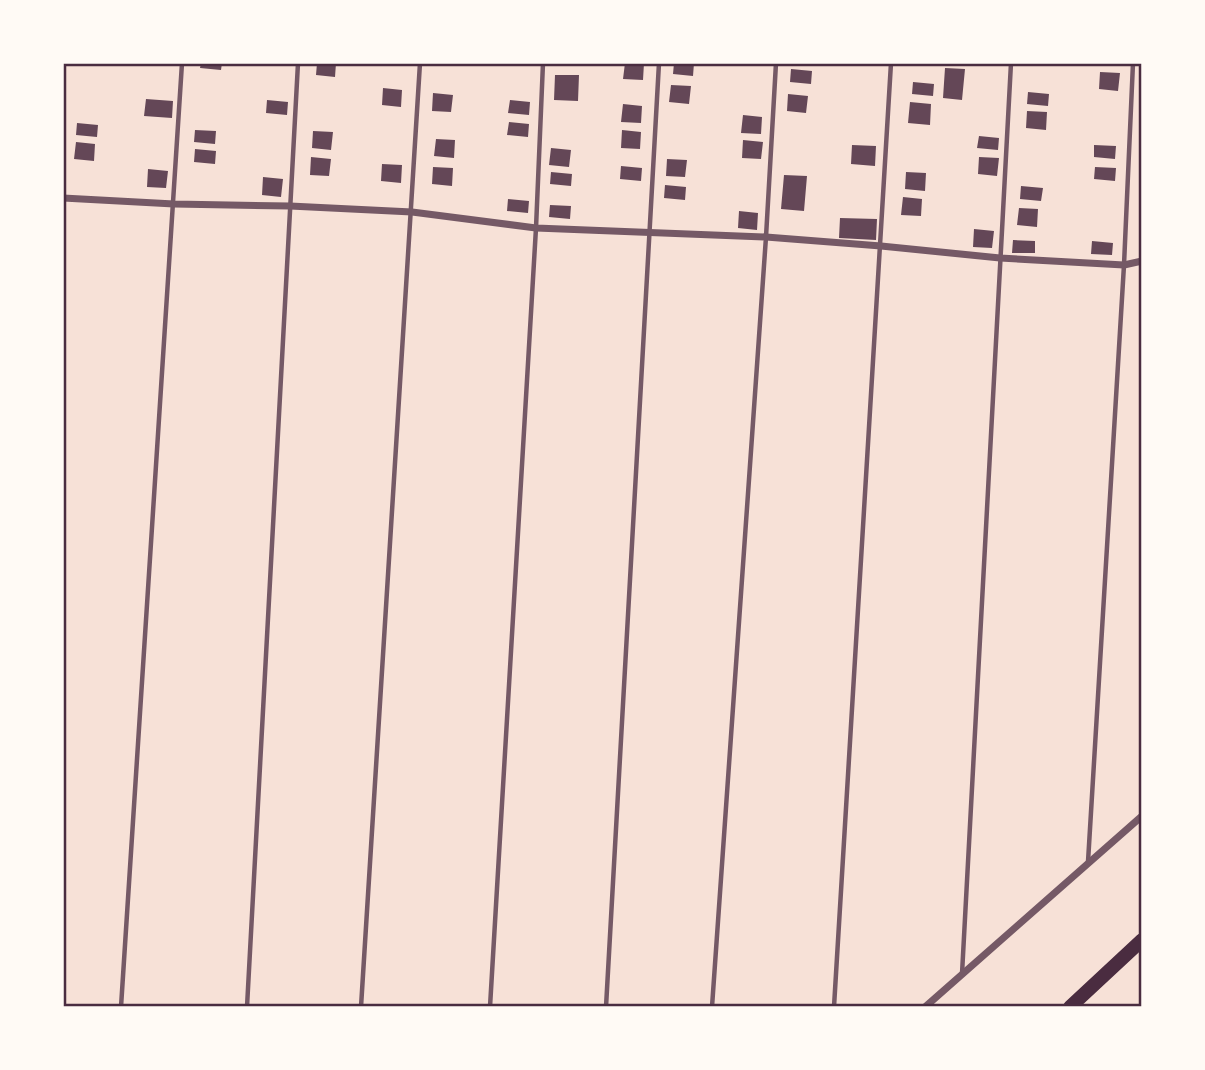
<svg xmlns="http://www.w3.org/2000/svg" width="1205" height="1070" font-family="'PT Serif',serif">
<rect width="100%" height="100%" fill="#f7e1d7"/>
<path fill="#644757" d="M201 63H222L221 70 200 68Z
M317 63H336L335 77 316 75Z
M625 63H644L643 80 623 79Z
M674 63H694L693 76 673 74Z
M945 68 965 69 962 100 943 98Z
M791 69 812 71 811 84 790 82Z
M1100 72 1120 73 1118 91 1099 89Z
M555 75H579L578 101 554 100Z
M913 82 934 84 933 96 912 94Z
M671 85 691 86 689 104 669 102Z
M383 88 402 90 401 107 382 105Z
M1028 92 1049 94 1048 106 1027 104Z
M433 93 453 95 451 112 432 111Z
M788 94 808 96 806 113 787 111Z
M146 99 173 101 172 118 144 116Z
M267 100 288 102 287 115 266 113Z
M510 100 530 102 529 115 508 113Z
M910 102 931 104 930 125 908 123Z
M623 104 642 106 641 123 621 122Z
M1027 111 1047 112 1046 130 1026 128Z
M743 115 762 117 761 134 741 133Z
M509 122 529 124 528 137 507 135Z
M77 123 98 125 97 137 76 135Z
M195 130 216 131 215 144 194 142Z
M622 130 641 132 640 149 621 148Z
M313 131 333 132 331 150 312 148Z
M979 136 999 138 998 150 977 148Z
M436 139 455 140 454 158 434 156Z
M743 140 763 142 761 159 742 158Z
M76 142 95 144 94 161 74 159Z
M852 145 876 146 875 166 851 164Z
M1094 145 1116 146 1115 159 1094 157Z
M551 148 571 150 569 167 549 165Z
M195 149 216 151 215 164 194 162Z
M311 157 331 159 329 176 310 175Z
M979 157 999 158 997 176 978 174Z
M667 159 687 160 685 177 666 176Z
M382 164 402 165 401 183 381 181Z
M621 166 642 168 641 181 620 179Z
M433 167 453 168 452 186 432 184Z
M1095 167 1116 168 1115 181 1094 179Z
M148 169 168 171 166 188 147 187Z
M551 172 572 174 571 186 550 184Z
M906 172 926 173 925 191 905 189Z
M784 175 807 176 804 211 781 209Z
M263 177 283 179 281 197 262 195Z
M665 185 686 187 685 200 664 198Z
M1021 186 1043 188 1041 201 1020 199Z
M903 197 922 199 921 216 901 215Z
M508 199 529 201 528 213 507 211Z
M550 205 571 206 570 219 549 217Z
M1019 208 1038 209 1037 227 1017 225Z
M739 211 758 213 757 230 738 228Z
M840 218 877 219 876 240 839 238Z
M974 229 994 231 992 248 973 247Z
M1013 240 1035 241V253H1012Z
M1092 241 1113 243 1112 255 1091 254Z"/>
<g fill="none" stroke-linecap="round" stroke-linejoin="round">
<path stroke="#755966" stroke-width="4.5" d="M63 72 64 63
M1088 862 1124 265 1133 63
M962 974 1011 63
M121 1007 182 63
M247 1007 298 63
M361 1007 420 63
M490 1007 536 228 543 63
M606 1007 659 63
M712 1007 766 237 776 63
M834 1007 891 63"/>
<path stroke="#755966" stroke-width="7" d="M63 198 174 204 290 206 412 212 536 228 766 237 881 246 1000 258 1124 265 1142 261
M925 1007 1142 816"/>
<path stroke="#4a2c40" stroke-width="14" d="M1070 1007 1142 940"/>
</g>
<rect width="1205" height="1070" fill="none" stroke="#fffaf5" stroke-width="130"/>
<rect x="65" y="65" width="1075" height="940" fill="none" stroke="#4a2c40" stroke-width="2.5"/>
</svg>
